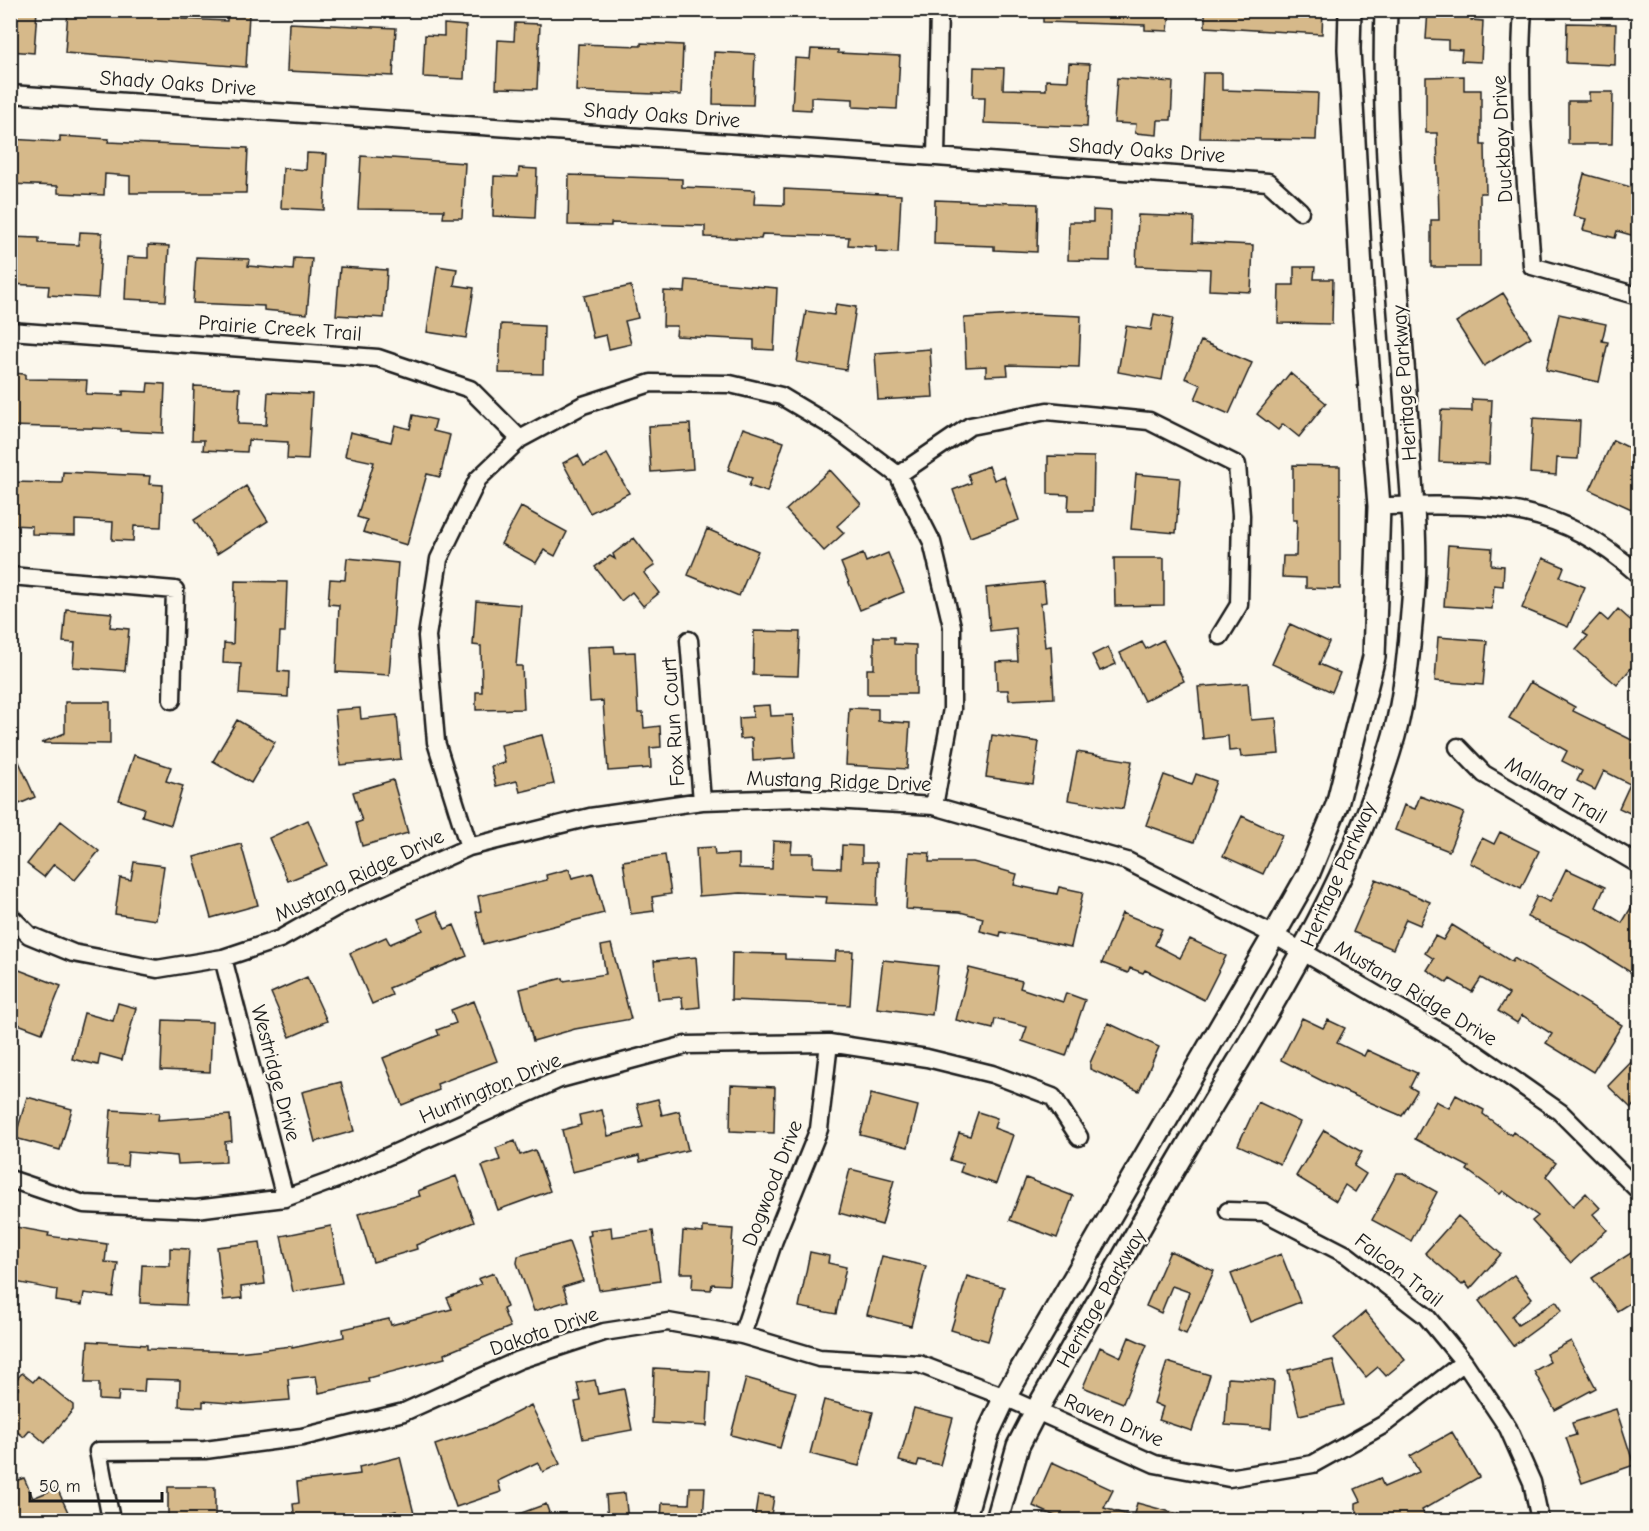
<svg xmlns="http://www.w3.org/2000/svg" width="1649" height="1531" font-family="'Comic Neue',sans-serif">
<rect width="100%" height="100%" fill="#fbf7ec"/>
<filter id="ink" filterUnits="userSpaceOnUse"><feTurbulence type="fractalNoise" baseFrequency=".0167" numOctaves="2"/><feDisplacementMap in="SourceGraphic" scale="12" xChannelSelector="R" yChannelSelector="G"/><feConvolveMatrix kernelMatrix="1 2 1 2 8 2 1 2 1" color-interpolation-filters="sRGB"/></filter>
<g filter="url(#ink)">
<path fill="#d6b98a" stroke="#1c1c1c" stroke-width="1.5" d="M10 10H37L34 53 10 51Z
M68 10H183L182 19 227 21V13L249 14 246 67 65 53Z
M1043 10H1170L1168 31 1145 30V25L1043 22Z
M1205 10H1323L1322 34 1205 27Z
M1428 10H1471V20L1483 21 1481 62 1461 61 1462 50 1448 49V40L1426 39Z
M289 23 396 28 393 76 287 71Z
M515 23 540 24 537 89 496 88 498 40 514 41Z
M1567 23 1616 24 1615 65 1566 63Z
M444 24 466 26 464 79 423 77 425 35 444 36Z
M641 43 683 45 681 95 576 91 578 44 641 46Z
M811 49 838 50V53L900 56 897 109 853 107V99L811 97V110L792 109 795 58 810 59Z
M714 52 755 54 753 105 713 104Z
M1069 63 1090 64 1087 127 984 123 985 97H973L974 67 1004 68 1003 89 1046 90V80L1068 81Z
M1203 73H1222V90L1318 93 1316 140 1200 138Z
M1464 76V90H1481V145H1485L1486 193H1480V267H1431V220H1439L1437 133H1426V77Z
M1117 78 1173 82 1171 120H1158L1157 135 1135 133 1136 124 1114 123Z
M1589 92H1613L1612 144H1568V101H1589Z
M60 136 109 139 108 142 248 148 246 193H130V176L105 174 104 195 58 193V186L10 184V139L60 142Z
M307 153 327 154 324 210 281 208 283 168 306 170Z
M361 156 465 163 462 218H443L444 210 358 209Z
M519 168 537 169 535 218 493 216 494 176 518 177Z
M1584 174 1638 189V237L1617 231 1615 238 1583 230 1586 219 1573 216Z
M569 175 682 179V187L755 190 754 204 784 205V189L901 195 898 253 876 252V247L848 245 849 237 762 234 761 239 705 237V226L611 223V226L568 225Z
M935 200 1038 204 1037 252 994 250V246L934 244Z
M1093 210 1111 211 1110 261 1068 260 1069 222H1093Z
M1138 215 1194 217 1193 242 1253 245 1251 292 1209 290 1210 269 1136 266Z
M80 232 102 233 98 298 48 295 49 286 10 284V237L39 238V243L79 245Z
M148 245 169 246 166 301 125 299 127 257 148 258Z
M196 257 249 259 248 266 293 270 294 258 312 259 307 314 264 310V306L193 303Z
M437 266 457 269 454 285 474 288 466 338 427 332Z
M340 267 387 270 384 318 336 315Z
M1294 267H1315L1314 279H1333L1332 324 1278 323 1279 285H1294Z
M686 280 777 288 774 350 754 349V340L676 336 677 326H663L664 291 685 292Z
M631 286 638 318 625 321 631 344 609 349 606 335 593 338 584 296Z
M1503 293 1531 337 1484 366 1456 322Z
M836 304 856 307 846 370 797 362 806 311 834 315Z
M1034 314 1081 316 1079 367 1007 365 1008 375 986 376V366L966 367 964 318Z
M1154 314 1173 318 1162 380 1118 372 1126 326 1151 330Z
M1559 314 1606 324 1602 341 1608 342 1599 382 1546 370Z
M501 324 544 326 543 374 499 373Z
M1201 341 1252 363 1229 414 1195 399 1201 385 1185 378Z
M930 349 933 397 878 400 875 353Z
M10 373 25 374V379L87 380 86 394 123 395V391L147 392 148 383 165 384 163 433 121 431V429L10 426Z
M1290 373 1326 403 1299 437 1283 424 1278 430 1257 414Z
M194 386 240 388 238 424 266 425 268 392 312 394 308 460 287 459 288 442 248 440 247 452 203 450 204 440H192Z
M1472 399 1492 400 1489 464 1439 462 1441 410 1472 411Z
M413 415 436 420 433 431 450 435 440 477 427 474 407 545 363 532 367 520 357 517 374 462 345 456 350 432 391 442 395 425 410 429Z
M1533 418 1580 421 1578 459 1557 458 1556 475 1530 473Z
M690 424 693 469 651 472 648 426Z
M743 428 784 442 767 492 749 486 752 478 728 470Z
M1613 440 1638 452V512L1590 490Z
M607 454 629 493 590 513 563 463 578 455 584 466Z
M1048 456 1094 457 1093 511H1068L1069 495 1048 494Z
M1293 465 1340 466V589L1306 588V578L1282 577 1283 556H1296L1297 520H1293Z
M989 466 994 480 1004 476 1019 520 970 537 953 490 971 483 968 474Z
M830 470 861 504 837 526 844 533 824 551 786 510Z
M63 472 150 476 149 484 163 485 161 527 134 526 133 541 112 540 113 522 75 520V535L32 534V526L10 525V482L62 483Z
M1136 474 1180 478 1176 533 1131 529Z
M246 486 268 521 217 554 194 520Z
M521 507 567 532 555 556 544 550 536 563 501 544Z
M707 529 758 551 739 596 688 575Z
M634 538 655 565 644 573 659 593 643 606 632 592 621 601 595 567 610 556 615 559 613 554Z
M1448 545 1492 548 1491 565 1504 566 1503 586 1494 585 1492 609 1444 606Z
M888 553 904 592 860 610 841 563 863 554 866 562Z
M347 558 398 563 389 675 336 672 339 605 328 604 330 579 345 580Z
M1114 558H1164V605L1115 606Z
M1543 558 1564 567 1560 577 1585 587 1568 627 1522 608Z
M235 581 287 582 285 632H280L278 671 289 672 288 697 239 694 241 664 223 663 224 643 233 644Z
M1044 582 1046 602 1041 603 1045 647 1051 646 1054 698 1009 700 1008 690H997L996 662 1018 661 1016 628 990 631 986 588Z
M476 601 521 605 516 666H522L524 709 476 710V692H482L481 646 473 645Z
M66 609 112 613 110 627 129 629 125 671 73 667 75 643 63 642Z
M1618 609 1638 627V660L1617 685 1576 650 1588 636 1583 633 1600 614 1608 621Z
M1290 624 1329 642 1319 664 1340 673 1332 692 1272 664Z
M754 631 800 632 798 676 753 675Z
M874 637H894V644L916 645V694H867V669H874Z
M1438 637 1487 641 1483 685 1435 681Z
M1163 640 1184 681 1144 701 1120 653 1142 642 1146 649Z
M614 646 615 653 635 652 638 713H643L644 728 660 726 661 747 650 748 651 768 608 771 603 701 590 702 587 647Z
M1108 647 1116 664 1100 671 1092 655Z
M1530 682 1575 707 1573 711 1638 743V817L1619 808 1630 784 1604 771 1595 790 1577 781 1582 771 1562 761 1567 751 1509 718Z
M1248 683 1251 720 1276 718 1279 754 1241 757 1240 750 1229 751 1228 736 1203 739 1198 687Z
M65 702H110V744L41 743 65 733Z
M770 705 771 716 793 715 795 758 753 761 752 738 740 739 739 718 753 717 752 706Z
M360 708 361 719 397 715 401 759 340 765 335 710Z
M849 708 878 709V721L910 723 907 769 846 765Z
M237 720 275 742 251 783 213 761Z
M542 735 554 784 520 792 517 781 496 786 491 766 505 763 501 745Z
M992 735 1039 742 1033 784 986 777Z
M10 742 35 797 10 808Z
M1077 752 1132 761 1123 809 1068 800Z
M134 755 171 767 166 781 183 786 171 825 142 816 144 808 119 800Z
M1196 774 1216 781 1194 842 1146 825 1164 775 1192 785Z
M393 780 408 833 362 846 356 823 362 821 353 792Z
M1420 796 1464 813 1449 851 1395 830 1404 805 1415 809Z
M1242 816 1282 835 1263 874 1223 856Z
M308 820 327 865 288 881 269 838Z
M61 821 99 851 75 880 54 864 44 877 27 864Z
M1500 832 1539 851 1521 888 1470 863 1482 838 1494 844Z
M773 841 792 842 791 853H813V867L841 868 842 845 862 846V862H878L877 905 826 903 827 897 741 893 699 896 696 848 714 847 715 855 739 854V868L772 869Z
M241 844 258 905 211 918 194 857Z
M909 852 930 853 929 862H973L1017 874 1014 885 1057 894 1059 887 1083 892 1071 947 1001 932 1000 936 980 931 983 918 960 912 906 909Z
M665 855 671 894 652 897 654 911 631 914 623 861Z
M134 862 164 866 156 920 115 914 120 878 131 880Z
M569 869 572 878 593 873 604 913 483 944 476 912 481 911 478 896 547 880 546 875Z
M1566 869 1605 887 1596 907 1622 923 1638 896V977L1587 945 1527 917 1537 896 1550 902Z
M1376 879 1430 902 1420 925 1406 919 1393 949 1353 932Z
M437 911 445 929 454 925 467 956 389 988 392 995 372 1004 350 953 386 937 390 944 423 930 418 919Z
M1122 913 1162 929 1155 945 1180 958 1190 939 1226 956 1204 1000 1145 970 1143 973 1130 968 1128 973 1102 963Z
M1452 925 1512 962 1514 958 1622 1025 1593 1072 1546 1043 1552 1034 1522 1015 1517 1023 1498 1011 1509 994 1481 978 1472 992 1450 979 1447 983 1427 970 1434 959 1425 953 1435 936 1443 940Z
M611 944 631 1019 575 1029 533 1041 520 989 563 978 564 981 606 974 601 946Z
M836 951H853L850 1005 731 1000 732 953 785 954V959L835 961Z
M696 957 700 1007 683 1009 682 997 658 999 654 961Z
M883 960 938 966 932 1015 877 1008Z
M14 968 61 986 42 1033 10 1021V977Z
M969 968 1022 981 1020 988 1063 1002 1066 993 1085 1000 1066 1056 1022 1041 1027 1027 995 1019 993 1029 956 1020Z
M307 977 327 1021 290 1037 271 993Z
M474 1001 497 1061 437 1084 439 1090 402 1105 383 1058 439 1035 437 1030 456 1023 451 1010Z
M118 1003 136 1008 122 1060 100 1054 98 1065 72 1059 84 1013 113 1021Z
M1302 1018 1323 1028 1328 1020 1345 1028 1337 1043 1364 1056 1367 1050 1417 1073 1410 1087 1417 1091 1402 1116 1332 1086 1281 1060Z
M163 1020 212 1022 210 1072 161 1070Z
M1108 1023 1159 1047 1139 1091 1090 1069V1063Z
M1638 1055V1100L1631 1108 1608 1086Z
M341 1082 354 1131 315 1142 302 1092Z
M731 1085 775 1087 774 1133 730 1131Z
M871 1094 918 1106 908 1147 860 1135Z
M1456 1095 1484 1110 1483 1114 1511 1135 1513 1132 1556 1163 1546 1176 1573 1206 1586 1193 1600 1208 1593 1214 1607 1230 1571 1263 1532 1221 1538 1216 1503 1191 1500 1194 1467 1170 1469 1167 1415 1139 1436 1101 1449 1108Z
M27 1097 72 1109 60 1150 15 1138Z
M658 1099 662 1115 679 1111 688 1150 640 1162 639 1156 572 1172 562 1130 581 1125 579 1115 602 1110 608 1136 643 1127 637 1104Z
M1258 1102 1300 1122 1280 1164 1238 1145Z
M111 1110 159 1113 158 1120 230 1115 232 1141 225 1142 226 1162 178 1164 177 1156 128 1152 127 1166 107 1165Z
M978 1112 997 1118 994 1128 1013 1135 996 1184 960 1172 963 1164 950 1160 959 1133 970 1136Z
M1324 1130 1362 1152 1354 1166 1366 1174 1355 1192 1345 1185 1336 1201 1296 1176Z
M515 1141 520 1155 535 1150 550 1191 498 1210 482 1166 500 1160 496 1148Z
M850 1169 894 1180 882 1225 839 1213Z
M1397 1173H1403L1437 1192 1411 1241 1372 1220Z
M456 1176 474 1222 416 1245 417 1249 373 1262 358 1214 420 1196 418 1191Z
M1026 1178 1073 1196 1057 1238 1010 1220Z
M1458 1216 1501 1254 1470 1289 1465 1282 1462 1285 1425 1253Z
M10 1226 49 1233 48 1236 107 1244 105 1262 118 1263 113 1297 84 1293 82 1305 56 1301 57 1290 10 1281Z
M331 1226 342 1283 293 1292 281 1236Z
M611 1227 612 1237 653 1231 660 1281 599 1290 588 1236 591 1235 590 1230Z
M703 1227 733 1229 729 1285 712 1284 711 1290 692 1289 693 1273H680L683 1231 703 1233Z
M260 1242 265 1284 241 1287 242 1298 223 1300 217 1247Z
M569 1242 583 1281 563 1287 568 1301 534 1311 517 1263 518 1256Z
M170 1248 189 1249 186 1305 140 1303 142 1265 170 1266Z
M1170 1251 1214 1271 1186 1334 1177 1330 1189 1292 1172 1286 1161 1313 1146 1306Z
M1634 1251 1638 1258V1298L1617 1311 1592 1278Z
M810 1252 829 1256 828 1263 846 1267 836 1314 799 1307Z
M1281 1254 1300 1302 1250 1322 1231 1274Z
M882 1256 926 1266 911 1326 867 1315Z
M494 1273 507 1307 503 1309 510 1327 444 1354 445 1358 368 1378 369 1382 319 1393 316 1376 288 1379 290 1400 242 1404 203 1401V1407L179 1406 180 1380 145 1379 144 1392 119 1391 118 1401 99 1400V1383H85L88 1341 147 1345V1349L237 1352 292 1346V1348L344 1337 343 1329 389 1319 391 1325 452 1309 447 1298 481 1284 478 1279Z
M1514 1275 1532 1298 1512 1316 1518 1325 1556 1301 1562 1310 1513 1346 1479 1301Z
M967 1276 1004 1287 988 1341 951 1330Z
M1365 1312 1405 1360 1386 1376 1378 1367 1366 1377 1334 1338Z
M1129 1337 1147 1345 1123 1403 1083 1387 1100 1347 1121 1357Z
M1571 1341 1596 1388 1555 1410 1534 1371 1550 1362 1546 1354Z
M1333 1360 1344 1405 1299 1415 1288 1370Z
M1167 1362 1210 1375 1192 1431 1159 1420 1163 1407 1154 1403Z
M654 1368 710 1371 707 1426 652 1423Z
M22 1373 33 1382 38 1376 73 1405V1410L45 1443 30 1430 24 1437 10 1426V1398L19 1388 13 1383Z
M746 1378 796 1392 780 1448 731 1435Z
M1228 1378 1274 1381 1271 1428 1225 1425Z
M595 1380 598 1394 624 1389 632 1430 583 1439 575 1402 581 1401 577 1383Z
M824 1400 873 1412 859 1466 810 1454Z
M531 1405 560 1464 543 1472 538 1462 498 1481 501 1492 456 1507 435 1445 490 1426Z
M914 1408 953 1418 940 1465 919 1460 917 1466 899 1461Z
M1616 1409 1634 1465 1582 1483 1566 1438 1576 1435 1572 1423Z
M1452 1432 1479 1477 1422 1510 1427 1521H1362L1356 1509V1503L1361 1501 1355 1489 1380 1478 1384 1487 1419 1472 1410 1456Z
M400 1457 415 1518 398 1521 396 1511 356 1521H295L293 1504 299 1503 297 1482 360 1474 359 1467Z
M1052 1462 1113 1490 1104 1508 1132 1516V1521H1066L1033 1506Z
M24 1478 33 1498 57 1488 72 1521H10V1483Z
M168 1487H215V1521H168Z
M690 1487H705L703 1521H661L662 1503 689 1504Z
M625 1493 628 1521H608L606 1495Z
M758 1495 774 1497 770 1521H754Z
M1137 1503 1186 1516 1185 1521H1132Z
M546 1504 552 1521H505V1519Z"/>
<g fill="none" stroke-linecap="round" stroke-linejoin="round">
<defs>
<path id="minor" d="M1523 10C1517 96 1526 181 1532 266L1638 296
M10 94 936 157 1268 182 1300 211
M936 157 939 10
M10 331 378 358 470 389 520 439
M898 475 970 426 1047 411 1149 421 1237 465 1241 515 1239 605 1220 636
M1379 506C1486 505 1553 498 1638 574
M10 576 175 590 172 700
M689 640 702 801
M1458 747 1484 774 1638 864
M469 847 436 742 427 636 439 559 478 479 520 439 583 405 651 383 730 384 781 396 838 430 898 475 932 542 952 626V709L934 806
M10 916 29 935 73 953 157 969 223 958 280 939 338 906 469 847 590 817 702 801 799 798 934 806 1127 861 1274 935 1470 1049 1560 1112 1638 1190
M223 958 285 1198
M10 1179 84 1204 196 1209 285 1198 337 1179 560 1079 686 1045 829 1043 927 1058 992 1074 1053 1097 1079 1137
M1228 1211 1264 1212 1347 1255 1426 1316 1464 1362 1508 1428 1532 1482 1540 1520
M742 1335 774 1240 819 1129 829 1043
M111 1520 98 1451 205 1450 302 1437 404 1412 519 1360 604 1332 668 1322 742 1335 819 1358 919 1364 1005 1397 1155 1464 1229 1478 1313 1464 1383 1425 1464 1362"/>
<path id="major" d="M964 1520 989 1431 1005 1397 1274 935 1308 875 1337 805 1374 657 1379 506 1362 288 1349 49 1350 10
M997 1520 1018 1446 1036 1411C1086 1324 1134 1236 1185 1150 1264 1017 1351 887 1394 736 1407 689 1410 636 1414 588 1417 538 1411 487 1408 438 1400 295 1381 153 1386 10"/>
</defs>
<use href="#minor" stroke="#1c1c1c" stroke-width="21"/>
<use href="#major" stroke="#1c1c1c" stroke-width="26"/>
<use href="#minor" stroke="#fbf7ec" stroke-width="16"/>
<use href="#major" stroke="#fbf7ec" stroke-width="21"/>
</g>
</g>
<g text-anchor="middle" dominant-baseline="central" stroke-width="4.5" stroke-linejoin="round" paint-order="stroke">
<g font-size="21" fill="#1c1c1c" stroke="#fbf7ec">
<text transform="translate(178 83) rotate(4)">Shady Oaks Drive</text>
<text transform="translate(662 115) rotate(4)">Shady Oaks Drive</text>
<text transform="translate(1502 139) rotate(-93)">Duckbay Drive</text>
<text transform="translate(1147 150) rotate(4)">Shady Oaks Drive</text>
<text transform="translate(280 328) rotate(4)">Prairie Creek Trail</text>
<text transform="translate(1404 383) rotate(-94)">Heritage Parkway</text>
<text transform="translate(673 722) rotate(-94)">Fox Run Court</text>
<text transform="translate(839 781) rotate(2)">Mustang Ridge Drive</text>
<text transform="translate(1556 790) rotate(30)">Mallard Trail</text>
<text transform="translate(1338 874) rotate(-66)">Heritage Parkway</text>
<text transform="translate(359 875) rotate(-26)">Mustang Ridge Drive</text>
<text transform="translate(1416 993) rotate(31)">Mustang Ridge Drive</text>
<text transform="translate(276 1073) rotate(75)">Westridge Drive</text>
<text transform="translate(490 1088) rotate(-23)">Huntington Drive</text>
<text transform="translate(772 1183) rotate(-69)">Dogwood Drive</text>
<text transform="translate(1399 1270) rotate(38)">Falcon Trail</text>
<text transform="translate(1101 1298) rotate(-60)">Heritage Parkway</text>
<text transform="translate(544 1331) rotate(-19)">Dakota Drive</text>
<text transform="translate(1114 1420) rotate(23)">Raven Drive</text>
</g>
</g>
<rect width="1649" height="1531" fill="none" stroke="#fbf7ec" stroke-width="36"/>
<rect x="18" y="18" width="1613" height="1495" fill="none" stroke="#1c1c1c" stroke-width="2" filter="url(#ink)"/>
<path d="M30 1492v9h132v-9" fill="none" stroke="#1c1c1c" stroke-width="3"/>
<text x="39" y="1492" font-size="18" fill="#1c1c1c" stroke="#fbf7ec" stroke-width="4.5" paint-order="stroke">50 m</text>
</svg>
